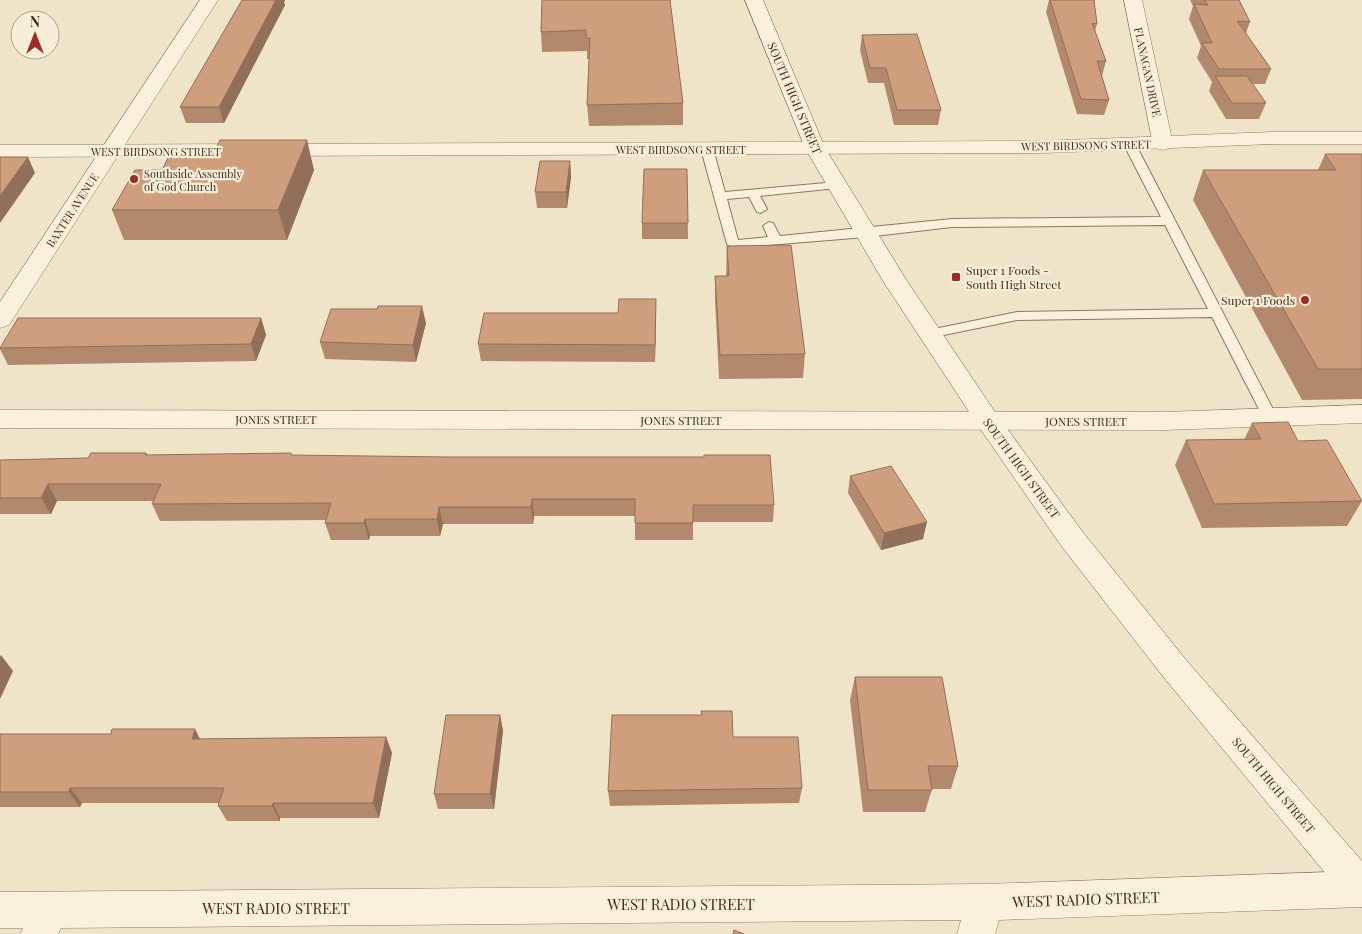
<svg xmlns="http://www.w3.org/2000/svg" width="1362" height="934" font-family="'Playfair Display',serif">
<rect width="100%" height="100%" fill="#f0e4c8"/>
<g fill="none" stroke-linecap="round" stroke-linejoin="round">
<defs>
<path id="service" d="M1130 142 1136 145 1277 417 1275 421H1265L1212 317 1017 320 929 338 922 334 929 330 1017 312 1208 309 1165 225 952 227 866 237 733 248 727 244 701 149 707 146 713 149 725 192 837 182 843 185 837 188 760 196 767 209 761 213 757 212 749 197 727 199 738 240 768 237 763 226 769 222 773 223 780 236 952 219 1161 217 1124 145Z"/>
<path id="minor" d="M200 0H218L9 325 0 328V302Z
M1124 0H1142L1173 144 1170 148 1163 150 1156 148 1153 144Z
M1362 405V423L1165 430 0 428V410L1165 412Z
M1362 871V907L999 920 995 934H957L961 920 61 928 58 934H20L23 928H0V892L985 884Z"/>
<path id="tertiary" d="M1273 132H1362V144H1273L1043 153 0 157V145L1043 141Z"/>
<path id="secondary" d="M745 0H763L825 148 907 281 997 415 1082 531 1187 661 1362 861V907L1349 902 1165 679 1062 547 979 427 883 281 805 148Z"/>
</defs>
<use href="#service" stroke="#8d765c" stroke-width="2"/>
<use href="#minor" stroke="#8d765c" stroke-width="1"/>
<use href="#tertiary" stroke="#8d765c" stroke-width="1"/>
<use href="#secondary" stroke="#6f573f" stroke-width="1"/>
<use href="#service" fill="#faf1dc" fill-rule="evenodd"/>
<use href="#minor" fill="#faf1dc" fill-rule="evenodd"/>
<use href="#tertiary" fill="#faf1dc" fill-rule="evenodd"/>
<use href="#secondary" fill="#faf1dc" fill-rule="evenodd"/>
</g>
<path fill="#b2896c" d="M242 0H285L284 2 285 5 224 123H186L180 107Z
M542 0H670L683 103V125L589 126 587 105 589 59H587V51L542 52 541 32Z
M1049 0H1094L1097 24 1095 31 1106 61 1102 76 1109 100 1104 115 1077 114 1046 12Z
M1190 0H1239L1250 22 1246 33 1271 69 1265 84H1253L1266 103 1259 119H1226L1209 91 1212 82 1197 58 1201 46 1189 19 1193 6Z
M862 35 941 110 938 125H894L884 83H868L860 50Z
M1325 154H1362V399L1302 400 1193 200 1203 170H1318Z
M570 161 571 177 567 208H537L535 192Z
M687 169 688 239H642V223Z
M314 170 287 240H124L112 210Z
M727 246 805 354 803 378 719 379 715 300V276H726Z
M377 309 426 323 416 362 325 359 320 342Z
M618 313 656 316 655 362 481 361 478 344Z
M261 318 266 335 256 361 8 365 0 349V347Z
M1252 423 1298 441 1362 501 1347 526 1202 528 1175 465 1186 440H1244Z
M146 453 148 455 291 453 292 455 774 505 773 522H693V540H635V516H534L533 524H443L440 536H370L369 540H331L325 523 326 520 160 521 152 504 154 501H57L51 514H0V460L88 458Z
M850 476 923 539 881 550 848 493Z
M855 677 958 766 951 789H932L925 812H863L850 700Z
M500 715 503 731 494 809H438L434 794Z
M0 734 200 739 386 737 392 753 379 818H280V821H227L218 806 219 803H82L80 807H0Z
M733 737 802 788 799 803 610 806 608 791Z"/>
<path fill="#916f58" d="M276 0H285L284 2 285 5 224 123 219 107Z
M307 140 314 170 287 240 278 210Z
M28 157 35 173 0 223V196Z
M570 161 571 177 567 208 566 192Z
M656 299V316L655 362V345Z
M422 306 426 323 416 362 413 345Z
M261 318 266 335 256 361 251 344Z
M48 484 57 501 51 514 41 498Z
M532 499 534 516 533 524 531 507Z
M439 507 443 524 440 536 437 519Z
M365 519 370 536 369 540 364 523Z
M927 522 923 539 881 550 884 533Z
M1 655 13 671 0 699V657Z
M500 715 503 731 494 809 490 794Z
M195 729 203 745 192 739Z
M386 737 392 753 379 818 373 803Z
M70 788 82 803 80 807 69 792Z
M273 803 280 818V821L272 806Z"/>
<path fill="#cf9f7d" stroke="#916f58" d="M242 0H276L219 107H180Z
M542 0H670L683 103 587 105 590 38H586V30L541 32Z
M1050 0H1094L1097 24 1092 23 1106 61H1097L1109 100 1081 99Z
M1204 0H1239L1250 22 1237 21 1271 69H1219L1202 43H1212L1194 4 1208 5Z
M917 34 941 110H897L886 68H870L862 35Z
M1215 76H1247L1266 103H1232Z
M220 140H307L278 210H112L135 170H162L171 152H214Z
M1325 154H1362V369H1318L1203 170H1336Z
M0 157H28L0 196Z
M540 161H570L566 192H535Z
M644 169H687L688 223H642Z
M791 245 805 354 720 355 715 276H729L727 246Z
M619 299H656L655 345 478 344 484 313H618Z
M378 306H422L413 345 320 342 331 309H377Z
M18 318H261L251 344 0 348Z
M1288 422 1298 441 1327 440 1362 501 1214 504 1186 440 1261 439 1252 423Z
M91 453H146L145 455 291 453V455L448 457H704V455H770L774 505H693V523H635V499H532L531 507H439L437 519H365L364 523H325L331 503 152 504 161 484H48L41 498H0V460L88 458Z
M891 466 927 522 884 533 850 476Z
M855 677H942L958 766H928L932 790H868Z
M701 711H732L733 737H798L802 788 608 791 612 715H702Z
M446 715H500L490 794H434Z
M112 729H195L192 739 386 737 373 803H273L272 806H218L224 788H70L69 792H0V734H111Z
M734 930 744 934H733Z"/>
<g fill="#9e2a2b" stroke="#f7eed8" stroke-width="2">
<circle cx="134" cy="179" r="5"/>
<rect x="951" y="272" width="10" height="10" rx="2.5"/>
<circle cx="1305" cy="300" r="5"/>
</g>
<g text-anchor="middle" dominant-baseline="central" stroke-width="4.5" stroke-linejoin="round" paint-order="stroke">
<g font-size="11" fill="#3d2e20" stroke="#f7eed8">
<text transform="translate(1148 72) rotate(78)">FLANAGAN DRIVE</text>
<text transform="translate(1086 145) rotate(-1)">WEST BIRDSONG STREET</text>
<text x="681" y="149">WEST BIRDSONG STREET</text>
<text x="156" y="151">WEST BIRDSONG STREET</text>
<text transform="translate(72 210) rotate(-57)">BAXTER AVENUE</text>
</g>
<g font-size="11" fill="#3d2e20" stroke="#f7eed8" text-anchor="start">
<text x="144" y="173">Southside Assembly<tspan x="144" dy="13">of God Church</tspan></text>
</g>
<g font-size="12" fill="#3d2e20" stroke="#f7eed8">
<text transform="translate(795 98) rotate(67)">SOUTH HIGH STREET</text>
<text x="276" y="419">JONES STREET</text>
<text x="681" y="420">JONES STREET</text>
<text x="1086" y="421">JONES STREET</text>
<text transform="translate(1022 468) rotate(54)">SOUTH HIGH STREET</text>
<text transform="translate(1274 785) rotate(50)">SOUTH HIGH STREET</text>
</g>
<g font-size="12" fill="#3d2e20" stroke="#f7eed8" text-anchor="start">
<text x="966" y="270">Super 1 Foods -<tspan x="966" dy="14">South High Street</tspan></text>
<text x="1295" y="300" text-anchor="end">Super 1 Foods</text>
</g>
<g font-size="15" fill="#3d2e20" stroke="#f7eed8">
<text transform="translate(1086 899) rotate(-2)">WEST RADIO STREET</text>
<text x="681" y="904">WEST RADIO STREET</text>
<text x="276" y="908">WEST RADIO STREET</text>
</g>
</g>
<g transform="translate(35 35)"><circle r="24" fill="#f7eed8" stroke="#ada18e"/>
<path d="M0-4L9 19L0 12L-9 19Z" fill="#9e2a2b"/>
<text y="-8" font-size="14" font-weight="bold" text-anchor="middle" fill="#3d2e20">N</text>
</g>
</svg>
